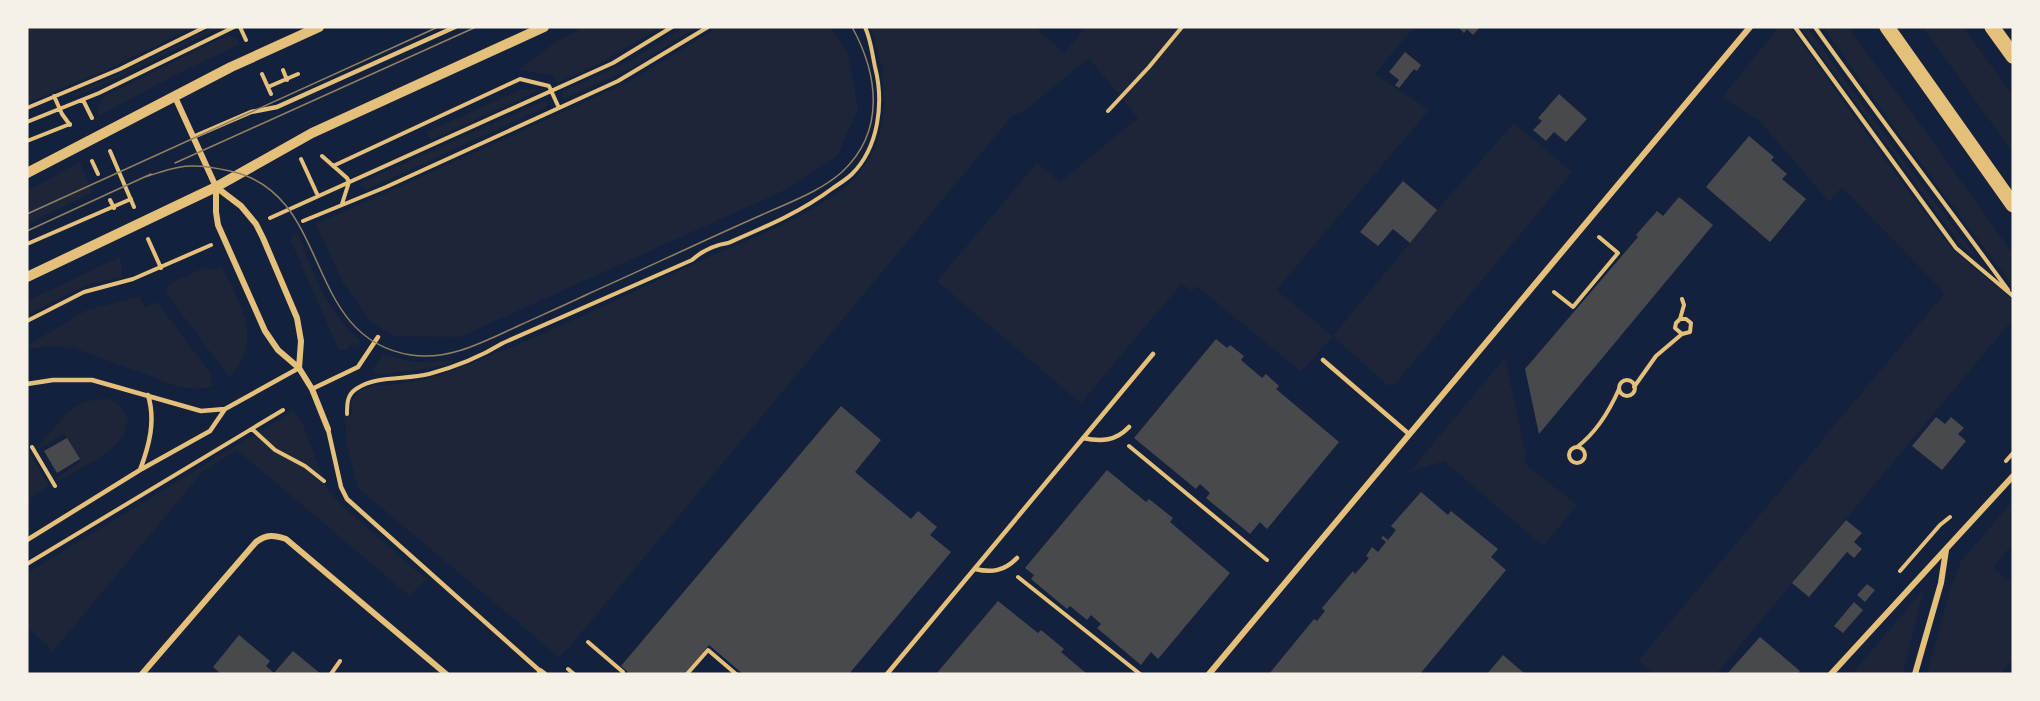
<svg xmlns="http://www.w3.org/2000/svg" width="2040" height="701" font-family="Karla,sans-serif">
<rect width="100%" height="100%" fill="#14213d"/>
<path fill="#1d2539" d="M27 27H194L108 69 27 103Z
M214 27H221L111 81 73 97 72 95 110 78Z
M584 27H660L604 61 557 83 553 75 519 70 557 41Z
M684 27H697L632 68 564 99 561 92 629 61Z
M718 27H831L848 54 858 109 837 156 787 189 460 337 394 336 371 322 343 283 316 224 388 192 620 86 642 74Z
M870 27H1035L1064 53 1086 27H1414L1375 74 1429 110 1276 290 1333 336 1437 210 1514 123 1572 172 1394 385H1387L1333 336 1301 372 1197 286 1192 291 1181 284 1081 403 937 281 1037 163 1060 182 1138 118 1089 58 1024 111 1012 116 566 651 559 657 358 488 347 447 344 415 352 414C351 401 353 394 365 388 372 384 384 386 392 385 411 382 431 379 449 372 534 340 616 300 698 262 744 241 828 211 859 173 886 140 888 102 880 62 877 49 876 39 870 27Z
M1779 27 1791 28 1875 146 1952 249 2013 300V319L1716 674H1655L1638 661 1945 293 1842 187 1829 202 1760 121 1722 97Z
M1800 27H1807L1893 147 1978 259 1960 244Z
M1823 27H1847L1918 121 2013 254V286L1902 138Z
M1923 27H1963L2013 96V153Z
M230 36 237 39 240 44 177 74 99 116C96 107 99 101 107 95L222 38Z
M522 89 540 90 431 140 427 132Z
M546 100 548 106 368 189 358 184Z
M80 162 92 193 27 224V191Z
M297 233C313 269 327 316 361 340L358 347 352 343 345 350H339L291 241 292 237Z
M120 257 122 277 90 284 27 314V301Z
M222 266C240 305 265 340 229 377L166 293 169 284 204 268 216 269Z
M139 297 145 307 157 302 210 373 213 386 198 389 179 387 74 348 50 346 27 349V346L87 310Z
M383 354 414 362 454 361 436 367 378 375 373 369Z
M1505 357 1528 466 1577 505 1543 546 1444 461 1410 472Z
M109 399C118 403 125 409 127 419 133 446 78 469 58 481L56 479 81 461 64 434 39 449 37 446C63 424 68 397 109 399Z
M293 411 301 420 328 492 342 506 426 579 410 596 237 450 204 470 53 651 27 627V573Z
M29 452 49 486 27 499V453Z
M2013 501V543L1993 568 2013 584V659L2000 674H1927L1951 587 1961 561Z
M1924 589 1903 674H1852Z"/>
<path fill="#48494c" d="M1458 27H1480L1473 35 1467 29 1464 33Z
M1405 52 1421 65 1417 71 1414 69 1399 88 1395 85 1399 80 1389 72Z
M1559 94 1587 119 1566 142 1554 132 1546 141 1533 130 1542 121 1538 118Z
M1749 136 1774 157 1771 160 1787 174 1782 179 1806 199 1770 242 1706 187Z
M1403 181 1437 210 1410 243 1393 229 1378 246 1360 232Z
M1679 197 1713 225 1539 434 1525 369 1638 237 1636 235 1657 211 1663 216Z
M1216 339 1227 348 1230 345 1244 356 1241 360 1262 378 1266 374 1279 386 1276 389 1339 442 1267 529 1260 522 1250 534 1206 498 1210 493 1200 484 1196 489 1134 438Z
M841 406 881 440 855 472 911 519 918 511 937 527 930 535 951 552 849 674H743L709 645 685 674H630L621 666Z
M1936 417 1945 424 1951 417 1964 428 1958 434 1966 441 1942 470 1912 446Z
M67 438 80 459 57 473 44 451Z
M1107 470 1146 502 1149 499 1173 518 1170 522 1230 573 1158 659 1151 652 1141 665 1097 628 1101 624 1091 615 1087 620 1070 606 1067 609 1031 579 1034 575 1025 568Z
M1421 492 1448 515 1451 511 1498 549 1491 557 1506 570 1420 674H1269L1314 619 1317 621 1325 611 1322 608 1353 571 1355 574 1369 558 1366 556 1372 547 1378 552 1386 542 1381 538 1383 536 1388 540 1396 530 1391 526Z
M1846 520 1862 533 1854 542 1862 549 1854 558 1847 552 1809 597 1792 583Z
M1867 584 1875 590 1865 602 1857 595Z
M998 601 1038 633 1041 630 1064 649 1061 652 1087 674H936Z
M1854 602 1863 610 1843 633 1834 626Z
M239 635 270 661 266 666 274 673 293 651 321 674H221L213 667Z
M1760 637 1800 671 1797 674H1727Z
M1503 655 1525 674H1487Z"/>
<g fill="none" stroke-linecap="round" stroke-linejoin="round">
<path stroke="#e5c07b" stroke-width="4" d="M240 27 246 40
M1795 27 1956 248 2013 296
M1815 27C1878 116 1944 202 2008 290
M283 70 287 80
M262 74 271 94
M268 87 298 74
M54 96 62 114 70 125
M83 100 92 118
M27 108 120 69 205 27
M1108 111 1149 67 1182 27
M27 122 99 93 234 27
M27 141 70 124
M110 151 134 207
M322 156 347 178 349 182 342 204
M301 159 318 196
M92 161 98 174
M333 166 520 79 549 86 559 108
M110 200 114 208
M270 218 613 63 672 27
M303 221 386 187 618 81 708 27
M148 239 161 268
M27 244 131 199
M1554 292 1573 307 1618 253 1599 237
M1680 319 1684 305 1682 299
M27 321 84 292 133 279 211 245
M1619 388a8 8 0 1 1 16 0a8 8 0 1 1-16 0Z
M1634 387 1656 356 1682 334 1690 332 1691 323 1686 319H1680L1676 323 1675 328 1682 334
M347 414C347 404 347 395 356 389 376 375 406 380 429 374 455 367 480 357 503 343L692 260C702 251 715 245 728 243 765 227 801 212 833 188 839 184 847 179 852 174 879 147 884 102 875 67 872 53 871 40 865 27
M252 429 275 450 305 466 324 481
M1129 446 1267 560
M32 447 55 486
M1577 447C1597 432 1609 412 1619 389
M1569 455a8 8 0 1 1 16 0a8 8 0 1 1-16 0Z
M2006 461 2013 453
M27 564 283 410
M1900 571 1940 525 1950 517
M1018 577 1140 674
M588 642 623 672
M568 669 574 674
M331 674 340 661
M687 674 708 650 736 674"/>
<path stroke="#e5c07b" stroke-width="4.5" d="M193 137 251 112 277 107 455 27
M1323 360 1409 434
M27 384 53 380H92L201 411 225 409 299 368
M312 389 358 367 378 337
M328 429 341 487 347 499 540 671
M1083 438C1101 442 1116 441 1129 427
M140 470C149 446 156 421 148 395
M27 540 140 470 210 431 225 409
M975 569C992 573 1004 571 1017 558
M887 674 1153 354"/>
<path stroke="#e5c07b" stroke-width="6" d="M175 97 216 187V212L218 225 265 331 278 350 299 368 312 389 328 429
M216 187 241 206 256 224 263 238 297 318 301 341 299 368
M540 671 544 674
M142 674 256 542C267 534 274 535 286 539L446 674
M1209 674 1750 27
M1831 674 2013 476
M1915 674 1941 583 1946 550"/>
<path stroke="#e5c07b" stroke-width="10" d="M27 173 231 67 319 27
M27 277 216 187 312 133 544 27"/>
<path stroke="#e5c07b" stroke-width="15" d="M1887 27 2013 205
M1992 27 2013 56"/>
<path stroke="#918062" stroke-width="1.5" d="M175 163 476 27
M142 178C180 165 191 162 230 171 334 193 301 338 411 355 449 361 485 341 518 326 542 315 565 305 588 294 653 265 717 234 782 206 803 197 825 187 842 172 886 131 878 74 852 27
M27 214 438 27
M27 231 151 174"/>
</g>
<rect width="2040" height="701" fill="none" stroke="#f6f1e7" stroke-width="57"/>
</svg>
